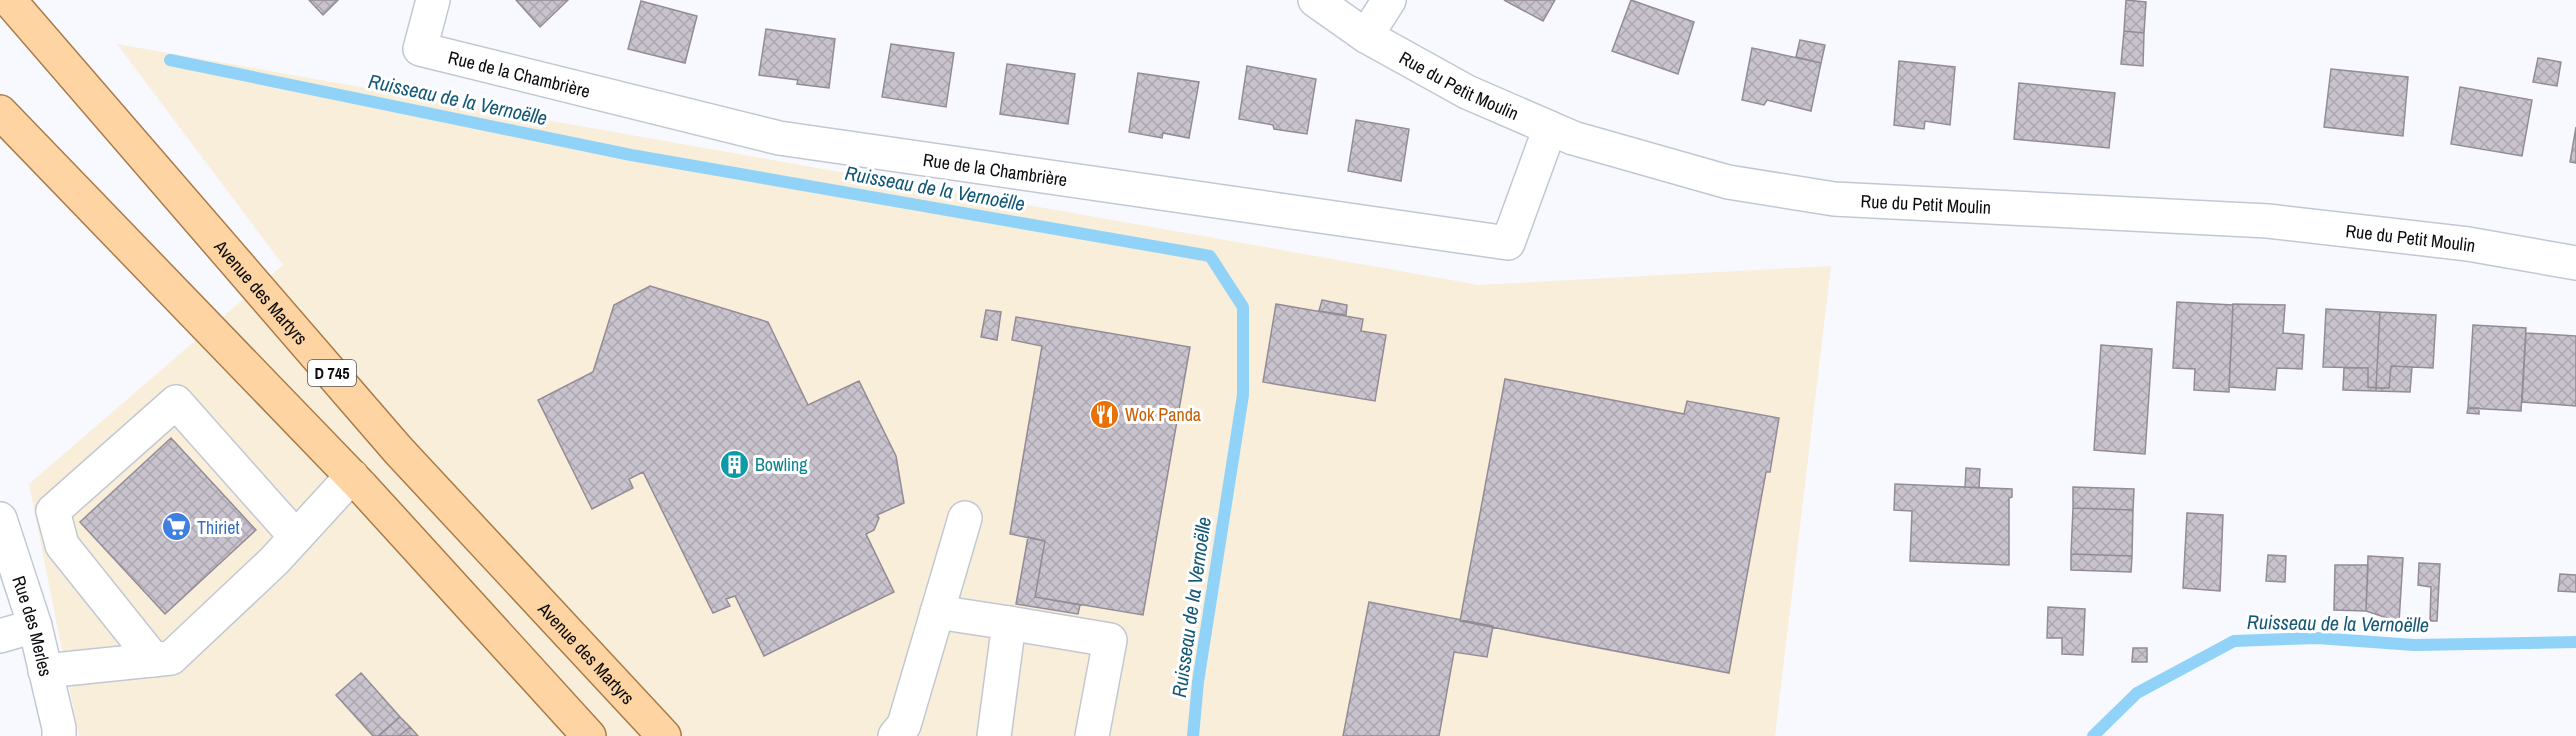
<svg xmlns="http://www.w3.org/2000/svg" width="2576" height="736" font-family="'Archivo Narrow',sans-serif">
<defs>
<pattern id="building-cross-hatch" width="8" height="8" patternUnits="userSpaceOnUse" patternTransform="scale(1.5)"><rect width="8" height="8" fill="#c9c3cd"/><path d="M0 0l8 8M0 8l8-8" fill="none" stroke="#aba6af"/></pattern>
</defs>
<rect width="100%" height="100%" fill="#f7f9fe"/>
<path fill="#f8eed9" d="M117 44 1479 285 1831 266 1775 736H79L29 484 283 265Z"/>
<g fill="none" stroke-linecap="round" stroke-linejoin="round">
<path stroke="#91d3f8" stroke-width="12" d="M170 60 631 155 1210 256 1243 307V395L1198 682 1193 736
M2093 736 2137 693 2234 641 2317 638 2414 645 2576 642"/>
</g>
<path fill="url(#building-cross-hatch)" stroke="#938c96" stroke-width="1.5" d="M309 0H338L323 15Z
M516 0H568L540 27Z
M1504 0H1555L1543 21Z
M1631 0 1694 22 1678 74 1612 51Z
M2126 0 2146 2 2144 33 2124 31Z
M641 1 697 16 685 63 628 49Z
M766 29 835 39 829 88 797 84 798 80 759 75Z
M2124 31 2144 33 2143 66 2121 64Z
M1800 40 1825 45 1821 63 1796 57Z
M891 44 954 53 946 107 882 97Z
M1752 48 1821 63 1811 111 1767 100 1764 105 1742 100Z
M2538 58 2561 62 2557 86 2533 82Z
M1899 61 1955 67 1950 125 1925 121 1924 129 1894 125Z
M1007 64 1075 74 1068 124 1000 114Z
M1247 66 1316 79 1307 134 1274 129 1273 125 1239 119Z
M2331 69 2408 77 2403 136 2324 127Z
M1138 73 1199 82 1189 138 1163 133 1162 138 1129 132Z
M2019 83 2115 93 2109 148 2014 139Z
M2460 87 2532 100 2522 156 2451 144Z
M1356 120 1409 129 1401 181 1348 171Z
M2576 127V163L2570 162Z
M650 286 768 322 808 405 859 381 896 456 904 503 877 515 879 518 874 530 866 534 894 592 764 656 735 596 726 599 730 606 713 613 643 472 629 479 633 488 592 509 538 400 593 372 614 305Z
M1322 300 1347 305 1346 315 1319 311Z
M2177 302 2233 305 2229 392 2194 390 2195 369 2173 368Z
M1276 304 1363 319 1361 331 1386 335 1375 401 1263 382Z
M2233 304 2285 305 2283 333 2304 335 2302 369 2277 368 2275 390 2229 387Z
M2326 309 2380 312 2376 388 2368 387V368L2323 367Z
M986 310 1001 312 997 340 981 337Z
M2380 312 2436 315 2433 368 2391 366 2389 388H2376Z
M1016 317 1190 347 1143 615 1035 597 1045 541 1010 534 1042 346 1012 340Z
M2473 325 2526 328 2521 411 2468 408Z
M2526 333 2576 336V406L2522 402Z
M2101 345 2152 349 2145 454 2094 450Z
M2391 366 2412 367 2410 392 2376 391V388H2389Z
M2344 368H2368V387L2376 388V391L2343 390Z
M1505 379 1684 414 1687 401 1779 418 1770 472H1766L1729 673 1460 621Z
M2468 408H2479V414L2467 413Z
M171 438 256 530 165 614 80 522Z
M1966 468 1980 469 1979 488 1965 487Z
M1895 484 2012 489V497L2009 498V565L1910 561 1912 511 1894 510Z
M2073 487 2134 489 2133 510 2073 508Z
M2073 508 2133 510 2132 556 2071 554Z
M2187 513 2223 515 2220 591 2183 588Z
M1028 537 1045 541 1035 597 1080 605 1078 614 1016 604Z
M2071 554 2132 556 2131 572 2071 570Z
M2268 555 2286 556 2285 582 2266 581Z
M2368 556 2403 558 2399 622 2366 611Z
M2419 563 2440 564 2437 621H2430L2431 587 2418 585Z
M2335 565H2368L2366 611 2334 610Z
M2560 574 2576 575V592L2558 591Z
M1369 602 1493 626 1487 657 1454 652 1439 736H1343Z
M2048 607 2085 609 2083 655 2062 654V638H2047Z
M2133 648H2147V662H2132Z
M361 673 400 717 378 736H373L336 695Z
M400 717 410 727 399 736H378Z
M410 727 418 736H399Z"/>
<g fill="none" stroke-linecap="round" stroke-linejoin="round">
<defs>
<g id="minor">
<path id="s1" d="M433 0 420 49 779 138 1508 243 1550 128"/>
<path id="s2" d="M1315 0 1366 36 1467 92 1573 138 1728 182 1834 199 2268 221 2468 244 2576 263"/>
<path d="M1366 36 1389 0"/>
<path id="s3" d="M0 519 35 626 59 728V736"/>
<path d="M937 612 1009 623 994 736"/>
<path d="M1009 623 1110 640 1092 736"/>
<path d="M0 636 35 626"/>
<path d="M154 660 62 545 53 511 176 402 296 537"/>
<path d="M45 671 171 658 274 561 352 476"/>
<path d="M895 736 904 725 965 518"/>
</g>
<g id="major">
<path id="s4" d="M9 0 398 450 664 736"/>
<path d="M0 112 363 488 589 736"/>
</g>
</defs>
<use href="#minor" stroke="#c2c8d2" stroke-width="36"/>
<use href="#major" stroke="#a97b48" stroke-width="36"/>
<use href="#minor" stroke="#fff" stroke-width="33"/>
<use href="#major" stroke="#fed4a3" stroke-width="33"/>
</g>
<defs>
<symbol id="restaurant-disc" viewBox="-11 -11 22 22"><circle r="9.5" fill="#e8710a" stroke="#fff"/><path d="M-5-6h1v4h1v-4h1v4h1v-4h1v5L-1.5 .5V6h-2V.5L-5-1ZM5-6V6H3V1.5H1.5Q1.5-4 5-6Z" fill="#fff"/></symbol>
<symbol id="building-disc" viewBox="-11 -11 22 22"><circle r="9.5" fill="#0f9aa8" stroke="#fff"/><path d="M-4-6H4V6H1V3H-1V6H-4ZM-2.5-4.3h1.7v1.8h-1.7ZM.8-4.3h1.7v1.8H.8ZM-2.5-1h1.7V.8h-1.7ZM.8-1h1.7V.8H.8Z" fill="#fff"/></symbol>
<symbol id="supermarket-disc" viewBox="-11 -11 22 22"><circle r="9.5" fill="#3f7fe0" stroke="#fff"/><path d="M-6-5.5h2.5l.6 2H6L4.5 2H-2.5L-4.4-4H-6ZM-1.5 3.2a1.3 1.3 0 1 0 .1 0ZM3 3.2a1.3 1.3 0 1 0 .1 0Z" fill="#fff"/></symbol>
</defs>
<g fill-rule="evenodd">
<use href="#restaurant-disc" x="1088" y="398" width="33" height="33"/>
<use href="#building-disc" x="718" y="448" width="33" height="33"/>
<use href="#supermarket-disc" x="160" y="510" width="33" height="33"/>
</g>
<g text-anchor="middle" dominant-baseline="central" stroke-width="6" stroke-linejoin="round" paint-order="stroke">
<rect fill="#fff" stroke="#545557" stroke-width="1.5" x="308" y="360" width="48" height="26" rx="4.5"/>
<g font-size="16" font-weight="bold" fill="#0a0c0f">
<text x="332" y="373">D 745</text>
</g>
<g font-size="18" fill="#0a0c0f" stroke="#fff">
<text stroke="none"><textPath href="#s1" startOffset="153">Rue de la Chambrière</textPath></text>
<text stroke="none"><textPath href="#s2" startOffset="168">Rue du Petit Moulin</textPath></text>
<text stroke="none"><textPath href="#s1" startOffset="639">Rue de la Chambrière</textPath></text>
<text stroke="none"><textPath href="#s2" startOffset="654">Rue du Petit Moulin</textPath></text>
<text stroke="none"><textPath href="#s2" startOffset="1140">Rue du Petit Moulin</textPath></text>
<text stroke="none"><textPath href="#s4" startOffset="386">Avenue des Martyrs</textPath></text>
<text stroke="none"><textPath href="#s3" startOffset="112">Rue des Merles</textPath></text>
<text stroke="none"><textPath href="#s4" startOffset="872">Avenue des Martyrs</textPath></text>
</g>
<g font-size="18" fill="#c56008" stroke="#fff" text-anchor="start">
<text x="1125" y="414">Wok Panda</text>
</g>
<g font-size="18" fill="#0d838f" stroke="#fff" text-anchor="start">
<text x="755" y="464">Bowling</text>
</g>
<g font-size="18" fill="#366cbe" stroke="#fff" text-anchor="start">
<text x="197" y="527">Thiriet</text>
</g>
<g font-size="20" font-style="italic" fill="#135876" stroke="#fff">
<text transform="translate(458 99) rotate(12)">Ruisseau de la Vernoëlle</text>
<text transform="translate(935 188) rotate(10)">Ruisseau de la Vernoëlle</text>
<text transform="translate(1191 607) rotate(-82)">Ruisseau de la Vernoëlle</text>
<text transform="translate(2338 623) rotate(1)">Ruisseau de la Vernoëlle</text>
</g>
</g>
</svg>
